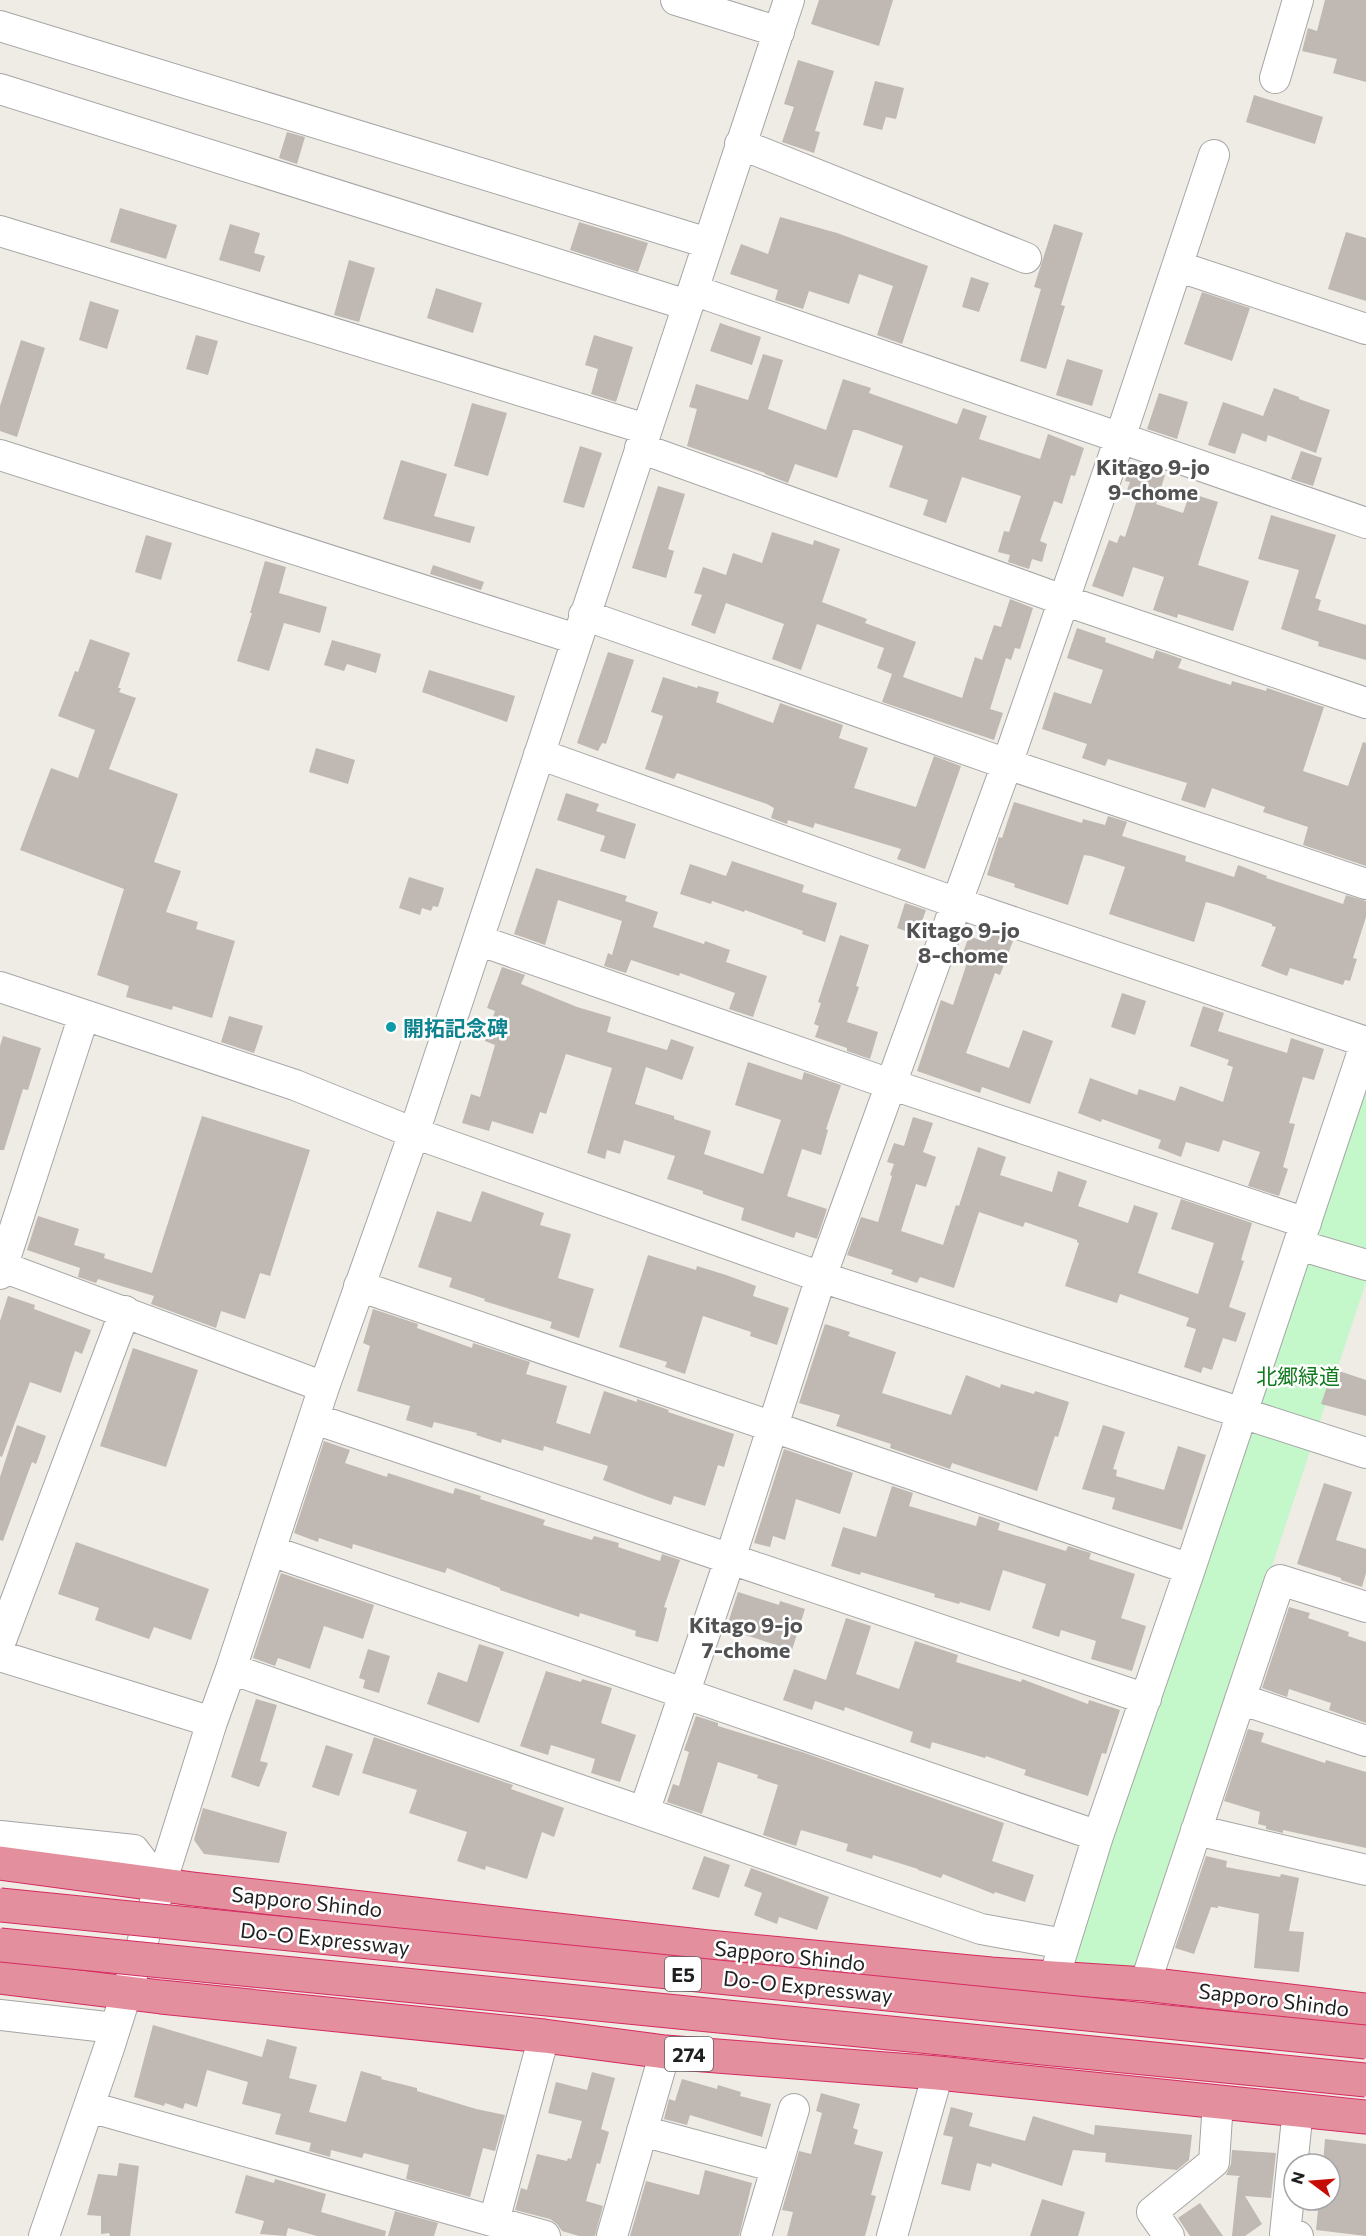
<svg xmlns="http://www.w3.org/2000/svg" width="1366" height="2236" font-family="Commissioner,'Noto Sans JP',sans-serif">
<rect width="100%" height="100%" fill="#efece5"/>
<path fill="#c4f7c9" d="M1366 1058V1282L1136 1977 1068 1964Z"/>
<path fill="#c0b8b2" d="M819 0H893L879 46 811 24Z
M1325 0H1366V82L1333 73 1337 59 1302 51 1308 28 1317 31Z
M798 60 834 71 815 131 820 132 814 153 782 142 794 107 784 104Z
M875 81 904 88 896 119 886 117 882 130 863 125Z
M1254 95 1323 117 1315 144 1246 122Z
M287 132 305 137 297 164 279 158Z
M120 208 177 225 166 259 110 242Z
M780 217 837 233 928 266 902 344 877 335 893 286 859 274 849 304 809 291 803 309 775 300 778 290 730 274 741 244 768 254Z
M579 222 648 243 638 272 570 250Z
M230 224 260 233 254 253 265 256 260 272 219 260Z
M1054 224 1083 233 1061 305 1065 306 1046 369 1020 361 1041 289 1034 287Z
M1346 232 1366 238V301L1328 289Z
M349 260 375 268 359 322 334 315Z
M971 277 989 283 979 312 962 307Z
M436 288 482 303 473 333 427 318Z
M1202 292 1250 308 1232 361 1184 344Z
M90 301 119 310 107 349 79 340Z
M720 323 761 337 752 365 710 351Z
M196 335 218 341 208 375 186 369Z
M594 335 633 347 616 402 591 394 598 369 585 365Z
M21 340 45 348 17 437 0 431V406Z
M763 354 783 360 768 409 826 430 843 379 871 388 869 393 957 424 963 408 987 416 979 439 1040 459 1048 434 1084 448 1075 476 1071 475 1062 504 1054 501 1040 541 1047 544 1042 562 1032 559 1029 569 1008 562 1010 555 998 552 1004 531 1009 532 1021 496 962 477 946 523 923 515 928 500 889 487 903 446 858 430H853L837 478 795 464 788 483 765 474V473L687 446 697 409 689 407 696 384 748 400Z
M1067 359 1103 370 1092 406 1056 395Z
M1274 388 1299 397V399L1330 410 1316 453 1268 435 1266 442 1242 433 1235 454 1208 445 1223 402 1263 416Z
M1159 393 1188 402 1177 439 1147 429Z
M472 403 507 413 488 476 454 466Z
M580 446 602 453 584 508 563 502Z
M1301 451 1322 458 1313 486 1291 479Z
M401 460 447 474 434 516 475 527 470 543 383 519Z
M1131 464 1165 475 1156 504 1183 513 1190 493 1218 502 1198 565 1249 581 1233 631 1178 614 1177 618 1153 610 1164 577 1133 567 1123 597 1092 586 1109 540 1117 543 1120 535 1125 537 1139 494 1127 490 1130 482 1125 481Z
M658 486 685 494 668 549 674 551 666 578 632 568Z
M1271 515 1336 535 1315 598 1321 600 1318 610 1366 625V660L1318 646 1319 642 1281 629 1299 570 1258 559Z
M772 532 813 545 814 540 840 549 822 602 867 619 865 623 916 642 903 677 962 698 975 657 982 660 994 625 1001 627 1010 599 1033 608 1020 649 1015 648 1011 660 1006 658 990 709 1003 713 994 740 882 702 892 674 877 668 884 648 817 624 801 670 772 659 784 624 726 603 715 634 691 625 702 595 694 593 703 567 726 575 733 553 762 563Z
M146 535 172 543 161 580 135 572Z
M265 561 286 567 279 593 327 607 320 633 284 623 269 671 237 661 252 613H250Z
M433 565 484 582 481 590 430 574Z
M1077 628 1106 638 1105 642 1153 659 1156 650 1182 659 1178 668 1231 685 1232 681 1266 691 1267 688 1324 707 1303 771 1348 786 1363 742 1366 743V866L1303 845 1308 827 1263 812 1265 807 1212 788 1205 808 1181 800 1187 783 1108 759 1105 766 1082 758 1087 744 1042 729 1054 692 1091 704 1103 670 1067 658Z
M90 639 130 653 118 688H121L119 692 136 698 109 769 178 794 154 862 181 871 166 912 198 922 196 929 235 941 212 1018 173 1006 172 1010 126 997 129 986 97 975 124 889 20 850 51 768 78 778 95 730 58 716 75 671 78 672Z
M332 640 381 654 376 673 347 664 344 671 324 665Z
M608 652 634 660 606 744 602 743 598 751 577 743Z
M429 670 515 696 507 722 422 692Z
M663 677 697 688 698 686 719 692 716 702 773 723 780 703 843 725 839 738 868 748 854 788 916 807 934 756 961 766 925 869 897 859 901 849 815 823 813 828 788 820 787 824 771 818 774 808 767 804 677 773 674 779 645 769 663 716 651 712Z
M316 748 355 760 348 784 309 772Z
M566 793 599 804 596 811 636 824 625 859 600 851 605 836 557 820Z
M1014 802 1082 823 1083 819 1105 825 1108 816 1127 822 1122 836 1186 856 1185 861 1234 877 1238 865 1267 876 1266 878 1343 904 1346 895 1366 901V917L1353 958 1357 959 1350 981 1345 980 1343 985 1290 968 1287 976 1261 966 1276 927 1272 926V924L1217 905 1206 902 1194 942 1109 914 1125 867 1091 856 1084 855 1068 905 1014 887 1015 884 987 875 999 837 1002 838Z
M732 861 804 885 802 892 837 903 825 942 802 934 803 931 745 910 744 912 712 901 711 904 680 894 690 864 726 876Z
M536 868 627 896 625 901 658 912 653 927 704 944 705 941 730 950 726 962 767 976 753 1017 729 1009 735 993 680 973 679 976 631 960 626 973 604 966 608 953 612 955 622 921 558 900 545 945 514 934Z
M409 877 444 888 438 907 433 906 431 911 422 908 420 915 399 908Z
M905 903 926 910 917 935 897 928Z
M989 932 1013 941 1000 975 995 973 966 1053 1009 1068 1023 1030 1053 1041 1030 1104 982 1087 980 1093 917 1071 941 1000 953 1005 967 963 960 961 969 936 986 942Z
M840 935 869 945 856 986 859 987 847 1022 878 1032 870 1059 847 1051V1048L815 1037 819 1026 814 1024 821 1003 818 1002Z
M502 967 525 975 521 984 577 1007 611 1017 607 1032 667 1050 671 1039 694 1047 682 1080 646 1067 635 1104 674 1116V1119L711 1131 704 1154 763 1174 781 1120 735 1105 748 1062 802 1080 804 1072 841 1085 826 1129 828 1130 821 1155 802 1149 787 1196 827 1209 817 1239 796 1232 794 1238 741 1220 744 1208 703 1194V1191L667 1179 675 1156 624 1140 620 1154 607 1150 605 1159 587 1153 612 1068 566 1054 546 1114 540 1112 533 1134 492 1121 489 1131 462 1123 471 1094 480 1097 495 1045 485 1041 495 1011 487 1008Z
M1122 993 1146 1001 1135 1035 1111 1027Z
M1203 1006 1224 1013 1218 1031 1287 1053 1291 1038 1324 1049 1314 1080 1303 1077 1289 1123 1295 1124 1283 1167 1288 1169 1279 1196 1248 1186 1260 1152 1223 1140 1219 1152 1186 1142 1181 1157 1158 1148 1161 1140 1102 1119 1101 1122 1078 1113 1090 1078 1137 1095 1139 1089 1175 1101 1180 1086 1223 1102 1233 1067 1227 1065 1229 1060 1190 1046Z
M229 1016 263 1026 254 1053 221 1042Z
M3 1036 41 1048 28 1090 23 1089 4 1150H0V1046Z
M202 1116 310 1150 270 1276 260 1273 245 1319 221 1311 216 1328 151 1304 154 1296 98 1279 96 1283 78 1277 80 1268 27 1250 38 1216 79 1229 74 1245 105 1254 104 1258 152 1273Z
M913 1117 933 1123 923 1152 936 1157 926 1187 916 1184 901 1231 943 1245 956 1205 959 1206 978 1147 1006 1157 1000 1175 1052 1192 1058 1171 1087 1181 1078 1206 1128 1223 1134 1205 1158 1213 1138 1273 1198 1294 1214 1243 1171 1229 1181 1199 1252 1223 1241 1260 1244 1261 1229 1307 1246 1313 1236 1342 1223 1338 1212 1370 1203 1367 1201 1373 1184 1367 1196 1329 1186 1326 1189 1318 1120 1294 1117 1303 1065 1286 1079 1243 1077 1242V1240L1025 1222 1023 1227 979 1212 954 1288 920 1277 917 1283 891 1274 893 1270 847 1255 861 1217 878 1222 892 1176 890 1175 894 1164 887 1162 894 1143 904 1146Z
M482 1191 544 1213 540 1225 571 1234 558 1278 594 1289 579 1338 550 1328 552 1322 484 1301 485 1299 449 1287 452 1278 418 1267 437 1211 471 1222Z
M648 1255 696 1270 697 1266 726 1275 756 1286 753 1296 789 1308 777 1345 750 1336 751 1332 703 1316 685 1374 665 1367 667 1362 619 1347Z
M8 1296 35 1305 34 1309 91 1330 82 1354 75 1351 61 1393 30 1382 2 1457 0 1456V1321Z
M373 1309 418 1324 417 1328 472 1348 473 1343 530 1362 526 1374 567 1386 556 1423 590 1434 604 1391 637 1402V1399L669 1410 668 1412 734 1434 724 1467 718 1465 705 1506 674 1496 671 1505 645 1496 603 1480 608 1466 544 1446 543 1451 502 1439 501 1443 476 1435 477 1433 434 1422 432 1428 406 1420 410 1406 357 1391 370 1346 363 1343Z
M825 1324 850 1332 848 1336 896 1352 882 1393 951 1415 966 1375 1000 1388 1001 1384 1034 1394 1035 1391 1069 1402 1058 1437 1055 1436 1037 1491 952 1463 950 1469 890 1448 891 1444 836 1426 840 1415 799 1403Z
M133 1348 198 1370 166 1467 100 1446Z
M1333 1369 1366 1380V1416L1321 1404Z
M17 1425 46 1436 36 1464 32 1462 3 1541 0 1540V1477Z
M1103 1425 1125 1432 1113 1469 1117 1470 1116 1476 1164 1490 1178 1446 1206 1455 1182 1530 1112 1509 1115 1498 1082 1489Z
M324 1441 350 1450 345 1463 387 1477 388 1473 453 1494 455 1488 481 1496 480 1499 545 1520 543 1525 592 1540 594 1536 619 1543 618 1547 660 1561 662 1554 680 1560 664 1607 667 1608 658 1642 635 1636 636 1631 580 1613 579 1617 500 1590V1588L447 1568 445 1573 353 1544 352 1549 319 1538 318 1542 294 1533Z
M784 1449 853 1473 840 1514 796 1499 785 1540 773 1536 770 1547 754 1543Z
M1324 1483 1352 1492 1336 1540 1366 1549V1573L1362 1587 1341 1580V1578L1297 1564Z
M892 1486 913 1493 909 1506 976 1526 979 1516 1000 1523 998 1530 1066 1551 1068 1546 1091 1553 1089 1559 1135 1574 1121 1618 1146 1626 1132 1671 1091 1659 1096 1641 1061 1630 1059 1637 1032 1628 1046 1584 1003 1570 990 1611 960 1602 959 1604 934 1597 935 1594 861 1572 860 1575 831 1566 843 1527 876 1537Z
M76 1542 209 1589 191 1640 154 1627 149 1639 95 1620 99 1608 58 1594Z
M281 1573 374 1605 363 1639 324 1626 310 1669 278 1658 275 1666 253 1658Z
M738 1592 779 1605 780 1601 805 1609 792 1650 726 1629Z
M1289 1607 1310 1613 1308 1618 1349 1632 1348 1636 1366 1642V1723L1329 1710 1331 1703 1289 1689 1287 1697 1262 1688Z
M846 1618 871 1626 856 1674 899 1689 915 1641 958 1655 956 1662 1021 1682 1022 1679 1088 1704 1089 1700 1120 1710 1106 1754 1102 1753 1088 1796 1024 1775 1026 1770 986 1756 985 1758 932 1742 930 1749 910 1742 913 1732 845 1707 844 1711 815 1701 812 1710 783 1700 794 1669 826 1680Z
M479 1644 504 1652 479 1723 427 1704 438 1672 467 1682Z
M368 1649 390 1656 379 1693 363 1688 365 1680 359 1678Z
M546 1671 581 1682 582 1679 612 1688 601 1723 636 1735 620 1782 591 1773 595 1759 551 1745 548 1755 520 1746Z
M256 1699 277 1705 260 1761 268 1763 259 1787 231 1777Z
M696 1716 718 1723V1726L802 1752 1004 1823 992 1861 1034 1875 1025 1902 995 1892 994 1894 943 1874 941 1878 918 1870V1869L873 1855 872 1859 846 1851 848 1844 801 1830 796 1846 763 1835 778 1785 757 1778 758 1775 718 1762 702 1814 667 1802 673 1784 679 1786 689 1752 684 1750Z
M1248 1729 1264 1733 1261 1742 1325 1763 1326 1760 1366 1772V1848L1283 1830V1833L1266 1829V1826L1258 1824 1260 1812 1224 1801Z
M374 1737 513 1785 511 1789 564 1808 554 1837 542 1832 527 1879 486 1866 485 1870 457 1861 467 1832 409 1813 417 1790 362 1773Z
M326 1745 353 1754 339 1796 312 1787Z
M203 1808 287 1832 279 1863 204 1854 194 1840Z
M704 1856 730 1865 719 1898 692 1889Z
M1206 1856 1227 1861 1226 1867 1280 1877 1281 1874 1299 1878 1289 1931 1304 1932 1299 1972 1254 1968 1259 1914 1218 1906V1908L1211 1907 1194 1954 1175 1948Z
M751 1868 829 1897 817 1930 779 1917 777 1924 754 1915 762 1893 744 1886Z
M153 2025 262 2057 267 2039 297 2047 289 2078 317 2085 309 2112 346 2122 361 2071 382 2077 381 2079 417 2088V2091L476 2109 505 2115 495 2151 483 2148 470 2197 406 2179 409 2165 364 2153 362 2158 331 2150 330 2157 309 2151 311 2143 275 2134 281 2114 242 2104 248 2082 207 2070 197 2107 185 2103 183 2109 165 2103 164 2106 134 2097Z
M592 2072 615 2078 601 2129 609 2132 600 2164 597 2163 586 2201 603 2206 595 2236H579L562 2231 557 2224 550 2219 515 2210 521 2188 527 2190 537 2154 567 2161 568 2158 571 2159 582 2121 548 2113 556 2082 587 2090Z
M682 2079 717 2089 718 2085 741 2092 740 2096 771 2104 762 2137 690 2115 687 2125 664 2119 669 2099 675 2101Z
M821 2093 860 2104 853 2128 858 2130 854 2144 883 2152 871 2195 876 2196 865 2236H787L793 2212 782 2210 799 2151 811 2154 822 2113 816 2111Z
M951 2107 973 2113 969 2126 1025 2141 1033 2116 1094 2135 1095 2125 1192 2135 1189 2160 1177 2170 1105 2162 1106 2153 1073 2150 1062 2186 992 2163 991 2167 977 2163 970 2191 941 2184 953 2137 943 2135Z
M1325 2139 1366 2144V2236L1316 2230 1319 2200H1330V2164H1323Z
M1232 2150 1276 2153 1271 2198 1245 2196 1262 2224 1245 2236H1232L1238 2178 1240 2176 1226 2175 1231 2164Z
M119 2163 139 2166 130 2236H110L109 2233 101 2234V2216L87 2215 98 2174 117 2176Z
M705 2170 752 2183 739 2236H630L646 2181 699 2195Z
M246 2175 274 2183 275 2179 326 2194 321 2212 386 2231 385 2236H317L288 2228 286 2236 260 2234 264 2221 235 2213Z
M1042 2199 1085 2212 1078 2236H1030Z
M1200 2203 1223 2236H1190L1178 2218Z
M395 2211 438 2223 434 2236H388Z"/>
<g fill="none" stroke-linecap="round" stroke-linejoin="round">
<defs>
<path id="minor" d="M676 0 779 32
M0 26 708 243
M1275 78 1298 0
M0 89 687 305
M740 144 1026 258
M0 231 646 429
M1177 266 1366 329
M693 290 1366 523
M640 448 1063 600 1366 703
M0 455 576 639
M584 615 1007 764 1366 884
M539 754 957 903 1366 1042
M478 940 890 1084 1306 1223
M0 987 295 1085 414 1133 821 1277 1366 1453
M1299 1245 1366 1265
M3 1267 324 1387
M0 1274 84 1015
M359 1286 1190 1569
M315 1419 1146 1699
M271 1551 1098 1836
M0 1643 125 1311
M0 1656 212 1722
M231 1669 981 1929 1064 1944
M1240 1699 1366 1741
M644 1812 730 1559 821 1277 1007 764 1120 438 1214 155
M1196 1830 1366 1870
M0 1836 134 1850 160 1884
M1054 1978 1098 1836 1190 1569 1366 1042
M1145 1984 1280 1580 1366 1607
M0 2015 115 2028
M90 2107 545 2236
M642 2131 776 2167
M494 2221 544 2036
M44 2236 109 2048 212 1722 231 1669 324 1387 414 1133 789 0
M612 2236 665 2052
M756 2236 794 2109
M892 2236 938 2073
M1169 2236 1152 2212 1214 2162 1218 2102
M1298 2236 1285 2234 1298 2109"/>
<path id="highway" d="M0 1863 193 1889 708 1947 991 1974 1145 1984 1366 2010
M0 1977 161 1997 544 2036 665 2052 938 2073 1366 2117"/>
</defs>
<use href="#minor" stroke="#a6a6a6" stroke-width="32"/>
<use href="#highway" stroke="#d52a60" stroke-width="35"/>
<use href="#minor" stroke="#fff" stroke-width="30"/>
<use href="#highway" stroke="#e48f9d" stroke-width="33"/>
<defs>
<path id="highway-bridge" d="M0 1905 1366 2042
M0 1945 1366 2080"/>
</defs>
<use href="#highway-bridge" stroke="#d52a60" stroke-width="35" stroke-linecap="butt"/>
<use href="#highway-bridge" stroke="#e48f9d" stroke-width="33"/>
</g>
<circle fill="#0f9aa8" stroke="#fff" stroke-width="2" cx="391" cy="1027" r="6"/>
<g text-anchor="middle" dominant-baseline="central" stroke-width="5" stroke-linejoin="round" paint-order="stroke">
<g fill="#fff" stroke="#626262" stroke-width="1.5">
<rect x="665" y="1957" width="36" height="34" rx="4.5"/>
<rect x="665" y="2037" width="48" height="34" rx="4.5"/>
</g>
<g font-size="20" font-weight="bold" fill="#1f1f1f">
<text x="683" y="1974">E5</text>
<text x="689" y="2054">274</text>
</g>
<g font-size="21" font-weight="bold" fill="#0d838f" stroke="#fff" text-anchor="start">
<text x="403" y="1027">開拓記念碑</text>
</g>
<g font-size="21" fill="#0f7a1b" stroke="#fff">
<text x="1298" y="1375">北郷緑道</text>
</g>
<g font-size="21" fill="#1f1f1f" stroke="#fff">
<text transform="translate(307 1901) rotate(6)">Sapporo Shindo</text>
<text transform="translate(325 1938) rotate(6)">Do-O Expressway</text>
<text transform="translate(790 1955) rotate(6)">Sapporo Shindo</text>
<text transform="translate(808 1986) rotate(6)">Do-O Expressway</text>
<text transform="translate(1274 1999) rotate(7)">Sapporo Shindo</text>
</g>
<g font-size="22" font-weight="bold" fill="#525252" stroke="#fff">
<text x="1153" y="466">Kitago 9-jo<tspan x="1153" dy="25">9-chome</tspan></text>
<text x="963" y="929">Kitago 9-jo<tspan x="963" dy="25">8-chome</tspan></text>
<text x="746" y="1624">Kitago 9-jo<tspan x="746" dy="25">7-chome</tspan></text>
</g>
</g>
<g transform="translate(1312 2182) rotate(286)"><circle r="28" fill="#ffffff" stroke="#a5a5a5" stroke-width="1.5"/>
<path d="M0-4.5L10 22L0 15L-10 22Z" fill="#c60c07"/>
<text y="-9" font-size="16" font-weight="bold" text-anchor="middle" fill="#1f1f1f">N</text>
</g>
</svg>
